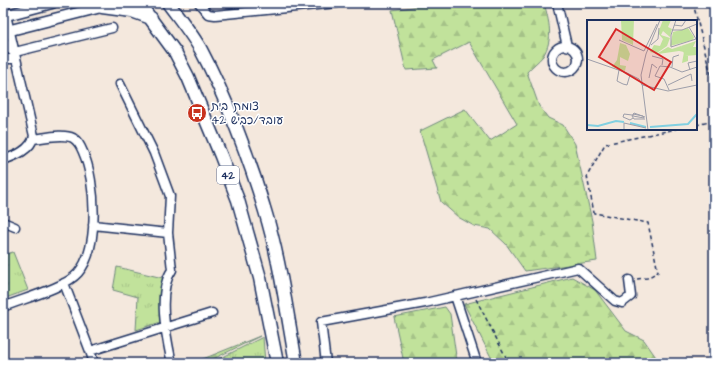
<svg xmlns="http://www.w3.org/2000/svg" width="717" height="366" font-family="'Architects Daughter','Playpen Sans Hebrew',sans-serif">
<defs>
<pattern id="grass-tufts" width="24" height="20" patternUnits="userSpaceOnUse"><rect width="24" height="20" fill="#c1e29b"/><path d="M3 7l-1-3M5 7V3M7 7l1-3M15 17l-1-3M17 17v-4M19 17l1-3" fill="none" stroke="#a5c288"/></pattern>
<pattern id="forest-firs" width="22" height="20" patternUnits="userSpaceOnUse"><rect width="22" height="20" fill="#c1e29b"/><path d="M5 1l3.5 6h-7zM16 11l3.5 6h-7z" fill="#a5c288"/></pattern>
</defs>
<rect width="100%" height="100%" fill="#f4e8dd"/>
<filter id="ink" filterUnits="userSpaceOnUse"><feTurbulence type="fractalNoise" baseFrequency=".025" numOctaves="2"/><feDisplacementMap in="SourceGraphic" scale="8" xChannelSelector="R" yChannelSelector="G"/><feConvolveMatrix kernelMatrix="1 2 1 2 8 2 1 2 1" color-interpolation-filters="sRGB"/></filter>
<g filter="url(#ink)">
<path fill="url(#grass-tufts)" stroke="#6e887c" d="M13 252 28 290 3 299V255Z
M117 267 163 278 161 322 136 330 138 297 113 290Z
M263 337 265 363H211Z"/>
<path fill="url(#forest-firs)" stroke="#6e887c" d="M441 3H544C549 21 554 39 543 56 538 62 532 66 527 72L539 106 548 118 563 125 575 144 592 221 597 261 525 271 506 244 490 229 474 226 458 217 441 202 420 131 465 109 490 141 517 124 469 42 433 60 437 68 406 70 392 10Z
M572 277 595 290 626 331 644 340 660 363H494L464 304Z
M445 307 450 314 457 363H404L394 317Z
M260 336 205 363H193Z"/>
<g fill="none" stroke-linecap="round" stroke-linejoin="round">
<defs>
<path id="minor" d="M199 3 208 14 215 15 337 3
M557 3 567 46
M552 59a13 13 0 1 1 26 0a13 13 0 1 1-26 0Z
M15 52 112 28
M3 59H16
M3 160C15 156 31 150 34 136L6 15
M3 222 15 227
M93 225 168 233 170 196 154 153 120 84
M168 233 172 270C157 291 166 335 171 359
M64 283 90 351 212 313
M455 296 477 363
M3 307C22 299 65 288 78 273 100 248 96 181 83 152 81 147 78 141 73 138 63 133 44 138 33 139
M90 351 94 363
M326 363 321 322 425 303 578 268 615 301 622 303 631 296 629 280"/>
<path id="major" d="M3 16 52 3
M3 32 109 5
M3 43 15 52"/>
<path id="highway" d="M139 3 175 52 188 77 221 156 238 200 260 278 277 363
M168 3C179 18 192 34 201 50 226 97 250 160 265 211 280 260 287 313 296 363
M102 7 132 11 151 18"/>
</defs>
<use href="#minor" stroke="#1b2f5e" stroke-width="11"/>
<use href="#major" stroke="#1b2f5e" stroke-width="13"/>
<use href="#highway" stroke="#1b2f5e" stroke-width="15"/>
<path stroke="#1b2f5e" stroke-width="1.5" stroke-dasharray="4 3" stroke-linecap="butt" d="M693 3 714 87
M696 125 714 121
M637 279 647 278 658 272 648 223 594 213 587 176 605 144 676 129
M476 299 509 363"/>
<use href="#minor" stroke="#fff" stroke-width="8"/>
<use href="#major" stroke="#fff" stroke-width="10"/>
<use href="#highway" stroke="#fff" stroke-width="12"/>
</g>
</g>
<defs>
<symbol id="bus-disc" viewBox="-11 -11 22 22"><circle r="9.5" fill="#c8321e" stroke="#fff"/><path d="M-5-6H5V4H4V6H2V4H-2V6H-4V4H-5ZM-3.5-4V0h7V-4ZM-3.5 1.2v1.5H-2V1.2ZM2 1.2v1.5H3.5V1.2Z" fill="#fff"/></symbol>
</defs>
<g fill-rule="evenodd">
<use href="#bus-disc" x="186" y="102" width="22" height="22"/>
</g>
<g text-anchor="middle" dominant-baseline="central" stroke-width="3" stroke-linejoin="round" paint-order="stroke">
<rect fill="#fff" stroke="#5f6d8e" stroke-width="1" x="217" y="166" width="22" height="18" rx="3"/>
<g font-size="11" font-weight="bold" fill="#1b2f5e">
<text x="228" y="175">42</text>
</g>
<g font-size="12" fill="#1b2f5e" stroke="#fff" text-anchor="start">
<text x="211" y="106">צומת בית<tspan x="211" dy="14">עובד/כביש 42</tspan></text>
</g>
</g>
<g transform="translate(587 20)">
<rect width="110" height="110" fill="#f4e8dd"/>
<path d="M76 0H84L81 7 85 9 83 17 76 11 74 15 83 18 80 26 70 33 63 32 67 25 73 26 76 19 71 13ZM101 8 107 17 106 20 83 26 86 12ZM109 21 106 27H110V35L98 36 94 26Z" fill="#c1e29b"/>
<path d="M34 0H47L46 25 35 20ZM33 23 39 25 43 34 41 41 33 37V45L39 46 38 51 25 47 30 40ZM94 26 98 32V36H101V41L95 43 97 32 92 31 71 34 63 32 71 33 81 27 85 29Z" fill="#c1e29b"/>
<path fill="none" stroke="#82d0e1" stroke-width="2" d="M43 103 59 107M0 105 11 106 29 101 37 102M63 107 101 104 110 94"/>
<path fill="none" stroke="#9d9eaa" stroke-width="1" d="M89 0 84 15V27L109 19 102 7M87 5 95 6 99 0M85 10H95L110 4M32 20 57 31 70 4M64 25 71 19 72 8M65 36 76 39 75 45M0 39 40 53 52 59 55 65M85 47 86 37 92 35M32 50 30 61 36 64 40 65 43 55M103 50 101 43 110 41M62 58 65 44 70 48M55 65 81 71 110 65M81 65 104 54 105 61M82 70 77 59 68 56 73 46 83 47 95 52 110 47M46 94 56 96 57 98 46 96ZM45 95 37 94 36 97 43 100 46 98M58 97 47 93 45 96 47 99H58M37 109V103L59 108M61 110 54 55 59 34 73 0"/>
<path fill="#d62828" fill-opacity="0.15" stroke="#d62828" stroke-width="2" d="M29 9 84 42 67 70 12 37Z"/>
<rect width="110" height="110" fill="none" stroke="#1b2f5e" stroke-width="2"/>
</g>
<rect width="717" height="366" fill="none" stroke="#fff" stroke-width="16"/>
<rect x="8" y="8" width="701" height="350" fill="none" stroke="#1b2f5e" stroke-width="1.5" filter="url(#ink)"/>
</svg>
